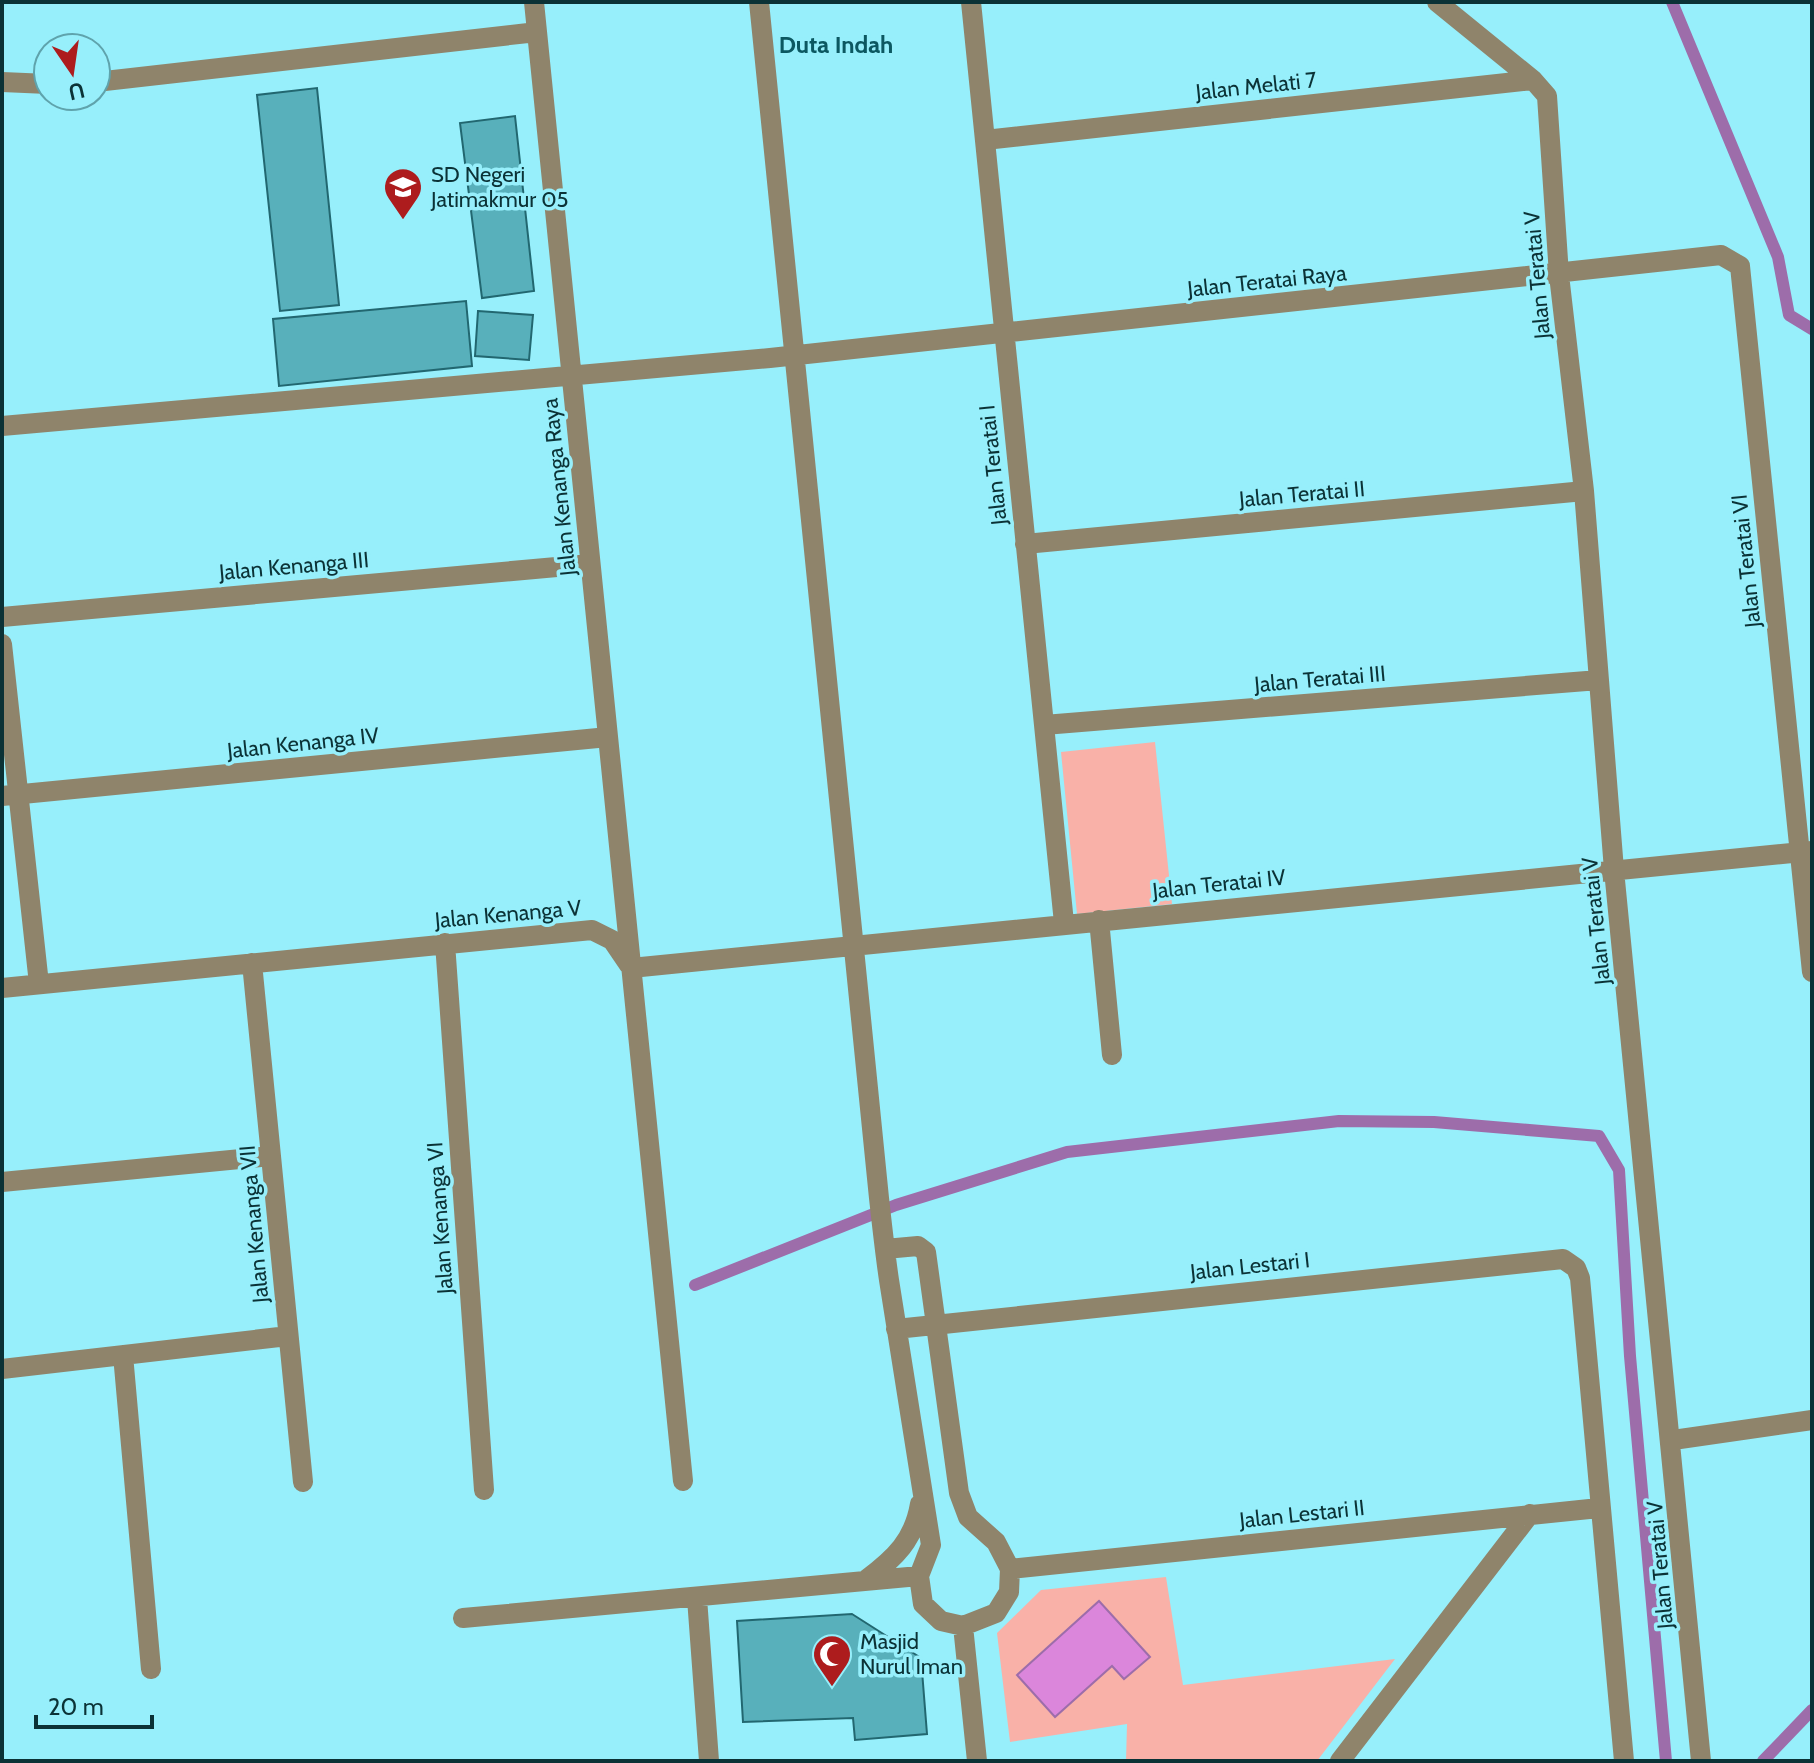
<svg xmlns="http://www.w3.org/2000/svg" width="1814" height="1763" font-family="Cabin,sans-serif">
<rect width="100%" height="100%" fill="#97effb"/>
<path fill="#f9b1a8" d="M1155 742 1172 904 1077 914 1061 752Z
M1166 1577 1183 1685 1395 1659 1317 1761H1126L1127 1724 1010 1742 997 1633 1041 1590Z"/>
<path fill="#db86db" stroke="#9d6daa" stroke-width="2" d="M1099 1601 1150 1657 1124 1679 1112 1666 1055 1717 1017 1675Z"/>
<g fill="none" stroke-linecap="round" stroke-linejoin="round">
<path stroke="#9d6daa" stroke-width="12" d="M1672 2 1778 257 1789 315 1812 329
M695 1285 896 1205 1067 1152 1339 1121 1434 1122 1599 1136 1619 1170 1630 1356 1666 1761
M1763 1761 1812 1710"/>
</g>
<path fill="#58b0bb" stroke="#226770" stroke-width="2" d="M317 88 339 305 280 311 257 95Z
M515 116 534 291 482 298 460 123Z
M466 301 472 366 279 386 273 319Z
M478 311 533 315 529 360 475 356Z
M852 1614 921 1658 927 1734 855 1740 853 1718 743 1722 737 1621Z"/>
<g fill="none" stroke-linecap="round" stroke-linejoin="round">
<path stroke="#8f846b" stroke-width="20" d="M534 2 683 1481
M759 2 879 1198C882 1225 885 1253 889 1280L931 1545 919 1576 923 1604 941 1621 963 1626 996 1613 1009 1592 1010 1569 996 1542 968 1517 959 1493 926 1252 918 1246 885 1249
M971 2 1064 923
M1437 2 1533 80 1547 96 1559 275 1584 491 1614 870 1701 1761
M2 82 48 84
M96 82 537 32
M985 140 1533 80
M2 426 770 358 1721 255 1740 266 1812 972
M1025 544 1584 491
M2 617 590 564
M2 644 39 984
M1044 725 1599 680
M2 796 608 737
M1099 920 1112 1055
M445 943 484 1490
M252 963 303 1482
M631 968 1812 851
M2 988 592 930 612 940 629 965
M2 1182 271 1156
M896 1329 1563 1259 1576 1268 1580 1278 1624 1761
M123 1355 151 1669
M2 1369 288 1336
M1673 1440 1812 1420
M1010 1569 1599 1508
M867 1579C895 1558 914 1540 920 1504
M697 1598 709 1761
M463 1618 919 1576
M963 1626 977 1761
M1340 1761 1530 1514"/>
</g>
<defs>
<symbol id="school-pin" viewBox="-11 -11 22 30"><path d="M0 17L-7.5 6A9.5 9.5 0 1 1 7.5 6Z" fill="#ad1c1d" stroke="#97effb"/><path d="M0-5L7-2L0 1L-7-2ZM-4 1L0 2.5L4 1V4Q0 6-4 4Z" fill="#fff"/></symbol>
<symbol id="mosque-pin" viewBox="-11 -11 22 30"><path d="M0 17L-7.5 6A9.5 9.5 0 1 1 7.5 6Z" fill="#ad1c1d" stroke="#97effb"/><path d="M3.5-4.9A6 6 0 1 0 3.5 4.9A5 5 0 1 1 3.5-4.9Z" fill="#fff"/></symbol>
</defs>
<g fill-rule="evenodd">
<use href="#school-pin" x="381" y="165" width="44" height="60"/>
<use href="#mosque-pin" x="810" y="1632" width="44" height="60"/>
</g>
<g text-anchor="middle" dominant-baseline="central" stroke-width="7" stroke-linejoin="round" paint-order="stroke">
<g font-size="22" fill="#0b3236" stroke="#97effb">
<text transform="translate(1256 86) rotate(-6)">Jalan Melati 7</text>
<text transform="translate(1537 275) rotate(-95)">Jalan Teratai V</text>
<text transform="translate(1267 281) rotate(-6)">Jalan Teratai Raya</text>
<text transform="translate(993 465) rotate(-96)">Jalan Teratai I</text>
<text transform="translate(559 487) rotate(-96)">Jalan Kenanga Raya</text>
<text transform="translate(1302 494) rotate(-5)">Jalan Teratai II</text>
<text transform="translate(1746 561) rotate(-96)">Jalan Teratai VI</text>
<text transform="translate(294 566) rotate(-5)">Jalan Kenanga III</text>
<text transform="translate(1320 679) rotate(-5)">Jalan Teratai III</text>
<text transform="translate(303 743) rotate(-6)">Jalan Kenanga IV</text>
<text transform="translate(1219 884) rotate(-6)">Jalan Teratai IV</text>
<text transform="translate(508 914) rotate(-5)">Jalan Kenanga V</text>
<text transform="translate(1596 921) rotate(-96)">Jalan Teratai V</text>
<text transform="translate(440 1218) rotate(-94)">Jalan Kenanga VI</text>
<text transform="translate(254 1224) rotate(-95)">Jalan Kenanga VII</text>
<text transform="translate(1250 1266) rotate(-6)">Jalan Lestari I</text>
<text transform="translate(1302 1514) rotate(-6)">Jalan Lestari II</text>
<text transform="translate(1660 1565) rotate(-95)">Jalan Teratai V</text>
</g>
<g font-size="22" fill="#0b3236" stroke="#97effb" text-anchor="start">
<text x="431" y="174">SD Negeri<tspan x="431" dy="25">Jatimakmur 05</tspan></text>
<text x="860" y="1641">Masjid<tspan x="860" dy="25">Nurul Iman</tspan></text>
</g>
<g font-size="24" font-weight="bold" fill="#0c5861" stroke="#97effb">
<text x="836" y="44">Duta Indah</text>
</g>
</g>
<rect width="1814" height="1763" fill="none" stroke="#0b3236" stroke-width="8"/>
<g transform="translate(72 72) rotate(167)"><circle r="38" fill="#97effb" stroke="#5fa3ac" stroke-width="2"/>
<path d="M0-6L14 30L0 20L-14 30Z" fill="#ad1c1d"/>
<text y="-12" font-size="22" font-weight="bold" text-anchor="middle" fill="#0b3236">U</text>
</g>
<path d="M36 1715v12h116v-12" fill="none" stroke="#0b3236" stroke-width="4"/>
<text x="48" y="1715" font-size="24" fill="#0b3236" stroke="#97effb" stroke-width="6" paint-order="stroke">20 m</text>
</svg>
